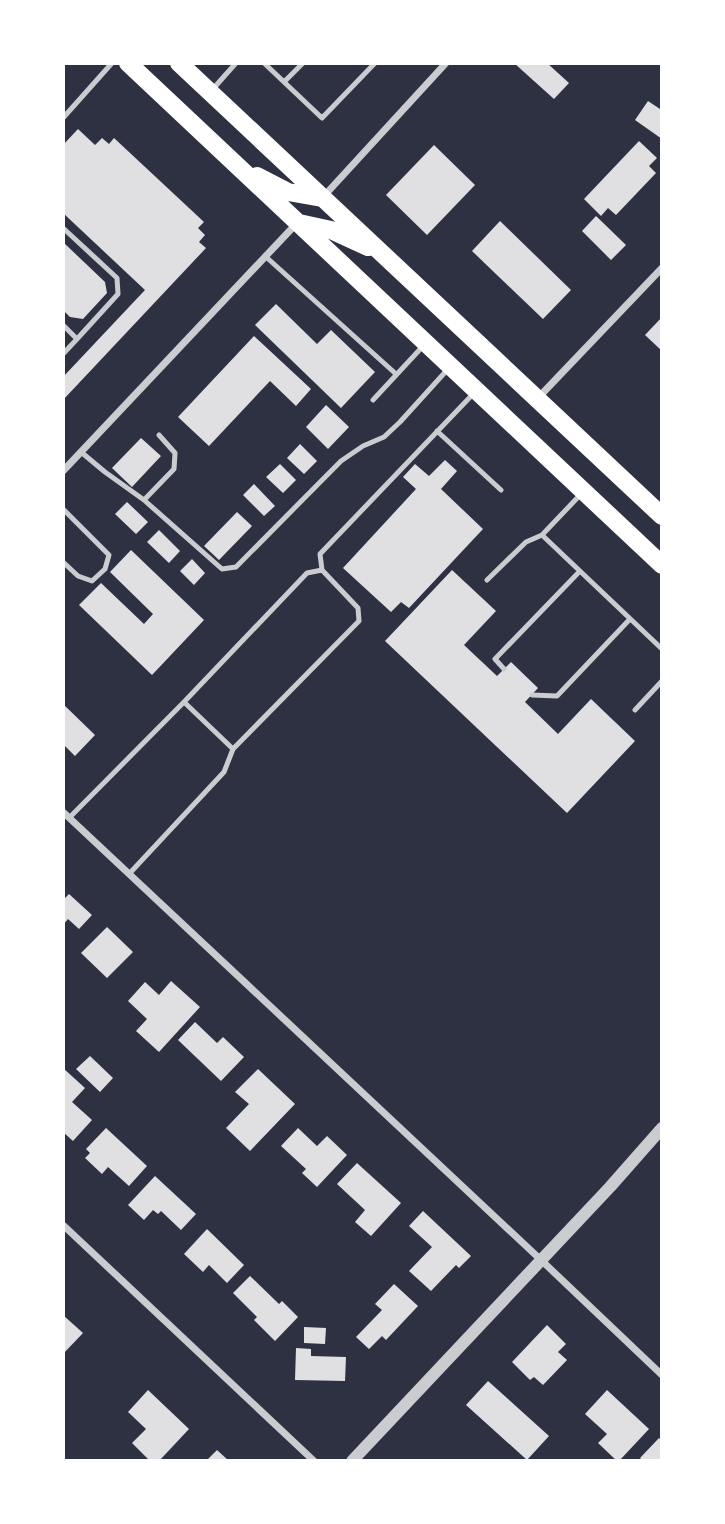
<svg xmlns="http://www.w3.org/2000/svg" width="725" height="1524" font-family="'Open Sans',sans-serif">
<rect width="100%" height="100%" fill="#2d3142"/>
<path fill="#e0e0e3" d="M514 63H547L569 83 554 99Z
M648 101 660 109 662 105V139L635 120Z
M78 129 95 145 102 138 109 144 114 138 204 222 198 228 205 235 199 242 206 248 63 400V377L145 290 63 213V145Z
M639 141 657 158 649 166 656 173 616 215 608 208 601 216 584 199Z
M434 145 475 185 427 235 386 195Z
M596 216 626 245 611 260 582 231Z
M500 221 571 290 543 319 472 251Z
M63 242 105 282 107 293 83 319 70 317 63 310Z
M276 304 317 344 331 330 375 372 341 408 255 325Z
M662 317V351L645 335Z
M254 336 311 389 296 406 270 381 209 446 178 417Z
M326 405 349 427 328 449 306 427Z
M141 438 161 456 132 487 112 468Z
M300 444 317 461 304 474 287 458Z
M445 460 457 471 441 489 483 529 409 608 401 602 391 612 343 568 416 489 403 477 415 464 429 476Z
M280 464 296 480 283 493 266 477Z
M254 484 275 506 264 516 243 495Z
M127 502 148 522 136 534 115 514Z
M237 512 252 526 219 560 204 546Z
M159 530 180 551 169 563 147 542Z
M131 550 204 620 152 675 79 605 101 583 144 624 153 614 110 572Z
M192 559 205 573 194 585 180 571Z
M452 570 496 611 464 645 497 676 511 662 538 688 525 702 558 734 591 699 635 741 567 813 385 641Z
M63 704 95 735 75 756 63 744Z
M69 894 92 915 79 929 68 919 63 925V900Z
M107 927 133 952 107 978 81 953Z
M171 981 200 1007 159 1052 136 1031 147 1019 128 1001 145 982 159 995Z
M195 1022 217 1043 223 1037 244 1057 221 1081 178 1040Z
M90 1056 113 1078 100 1092 76 1069Z
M63 1068 85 1088 72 1102 92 1120 73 1141 63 1132Z
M258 1069 295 1104 250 1151 226 1128 249 1104 235 1092Z
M106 1128 147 1166 129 1186 108 1167 102 1174 85 1158 90 1153 86 1149Z
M298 1128 317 1146 327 1136 347 1155 317 1187 302 1173 306 1169 281 1146Z
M357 1163 401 1203 371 1236 355 1222 365 1210 337 1184Z
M155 1176 196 1214 181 1230 161 1211 158 1214 153 1210 144 1220 128 1205Z
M423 1211 471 1256 459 1268 456 1265 431 1291 409 1271 432 1247 409 1226Z
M207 1229 244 1265 227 1283 209 1265 203 1272 184 1254Z
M250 1276 279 1304 282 1301 298 1317 275 1341 254 1320 257 1317 233 1293Z
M394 1284 418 1306 386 1340 382 1336 369 1349 356 1337 382 1310 375 1304Z
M63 1315 83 1333 63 1354Z
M547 1325 566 1344 558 1352 567 1360 543 1385 534 1377 530 1380 512 1362Z
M304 1327 326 1328 325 1344 304 1343Z
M296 1348 311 1349V1356L346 1357 345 1381 295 1380Z
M488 1381 549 1436 527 1460 466 1405Z
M148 1390 189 1429 159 1461H150L132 1443 146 1429 128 1412Z
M607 1390 649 1429 619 1461H617L598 1443 607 1434 585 1414Z
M659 1438 662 1441V1461H643L640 1458Z
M217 1450 229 1461H206Z"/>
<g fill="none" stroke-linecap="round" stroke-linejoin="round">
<path stroke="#caccd0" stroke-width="5" d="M264 63 322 118 375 63
M284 82 303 63
M212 90 236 63
M63 118 112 63
M63 228 117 278 118 294 77 339 63 325
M265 256 396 374
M63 354 77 339
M373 400 424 345
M437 431 501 490
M81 452 105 472 144 500 222 569 236 567 341 461 363 446 384 437 400 422 448 369
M581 494 542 535 662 649
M144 500 174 469 175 453 159 435
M63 509 109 555 105 569 92 581 78 576 63 562
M487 580 526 542 542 535
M504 669 495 659 580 571
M532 695 557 696 630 619
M184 702 307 573 322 570
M635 710 662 681
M69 818 184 702 233 749
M129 874 224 772 233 749 359 621 358 608 322 570 320 554 474 393"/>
<path stroke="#caccd0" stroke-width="7" d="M324 196 446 63
M537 399 662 268
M63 471 297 223
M63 812 541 1260 662 1375
M63 1225 314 1461"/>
<path stroke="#caccd0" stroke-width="12" d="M352 1461 610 1187 662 1128"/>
<path stroke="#fff" stroke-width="18" d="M128 63 662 565
M179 63 662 516
M257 176 288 192 322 198
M299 223 331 230 368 247"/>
</g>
<rect width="725" height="1524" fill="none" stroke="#ffffff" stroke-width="130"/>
</svg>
